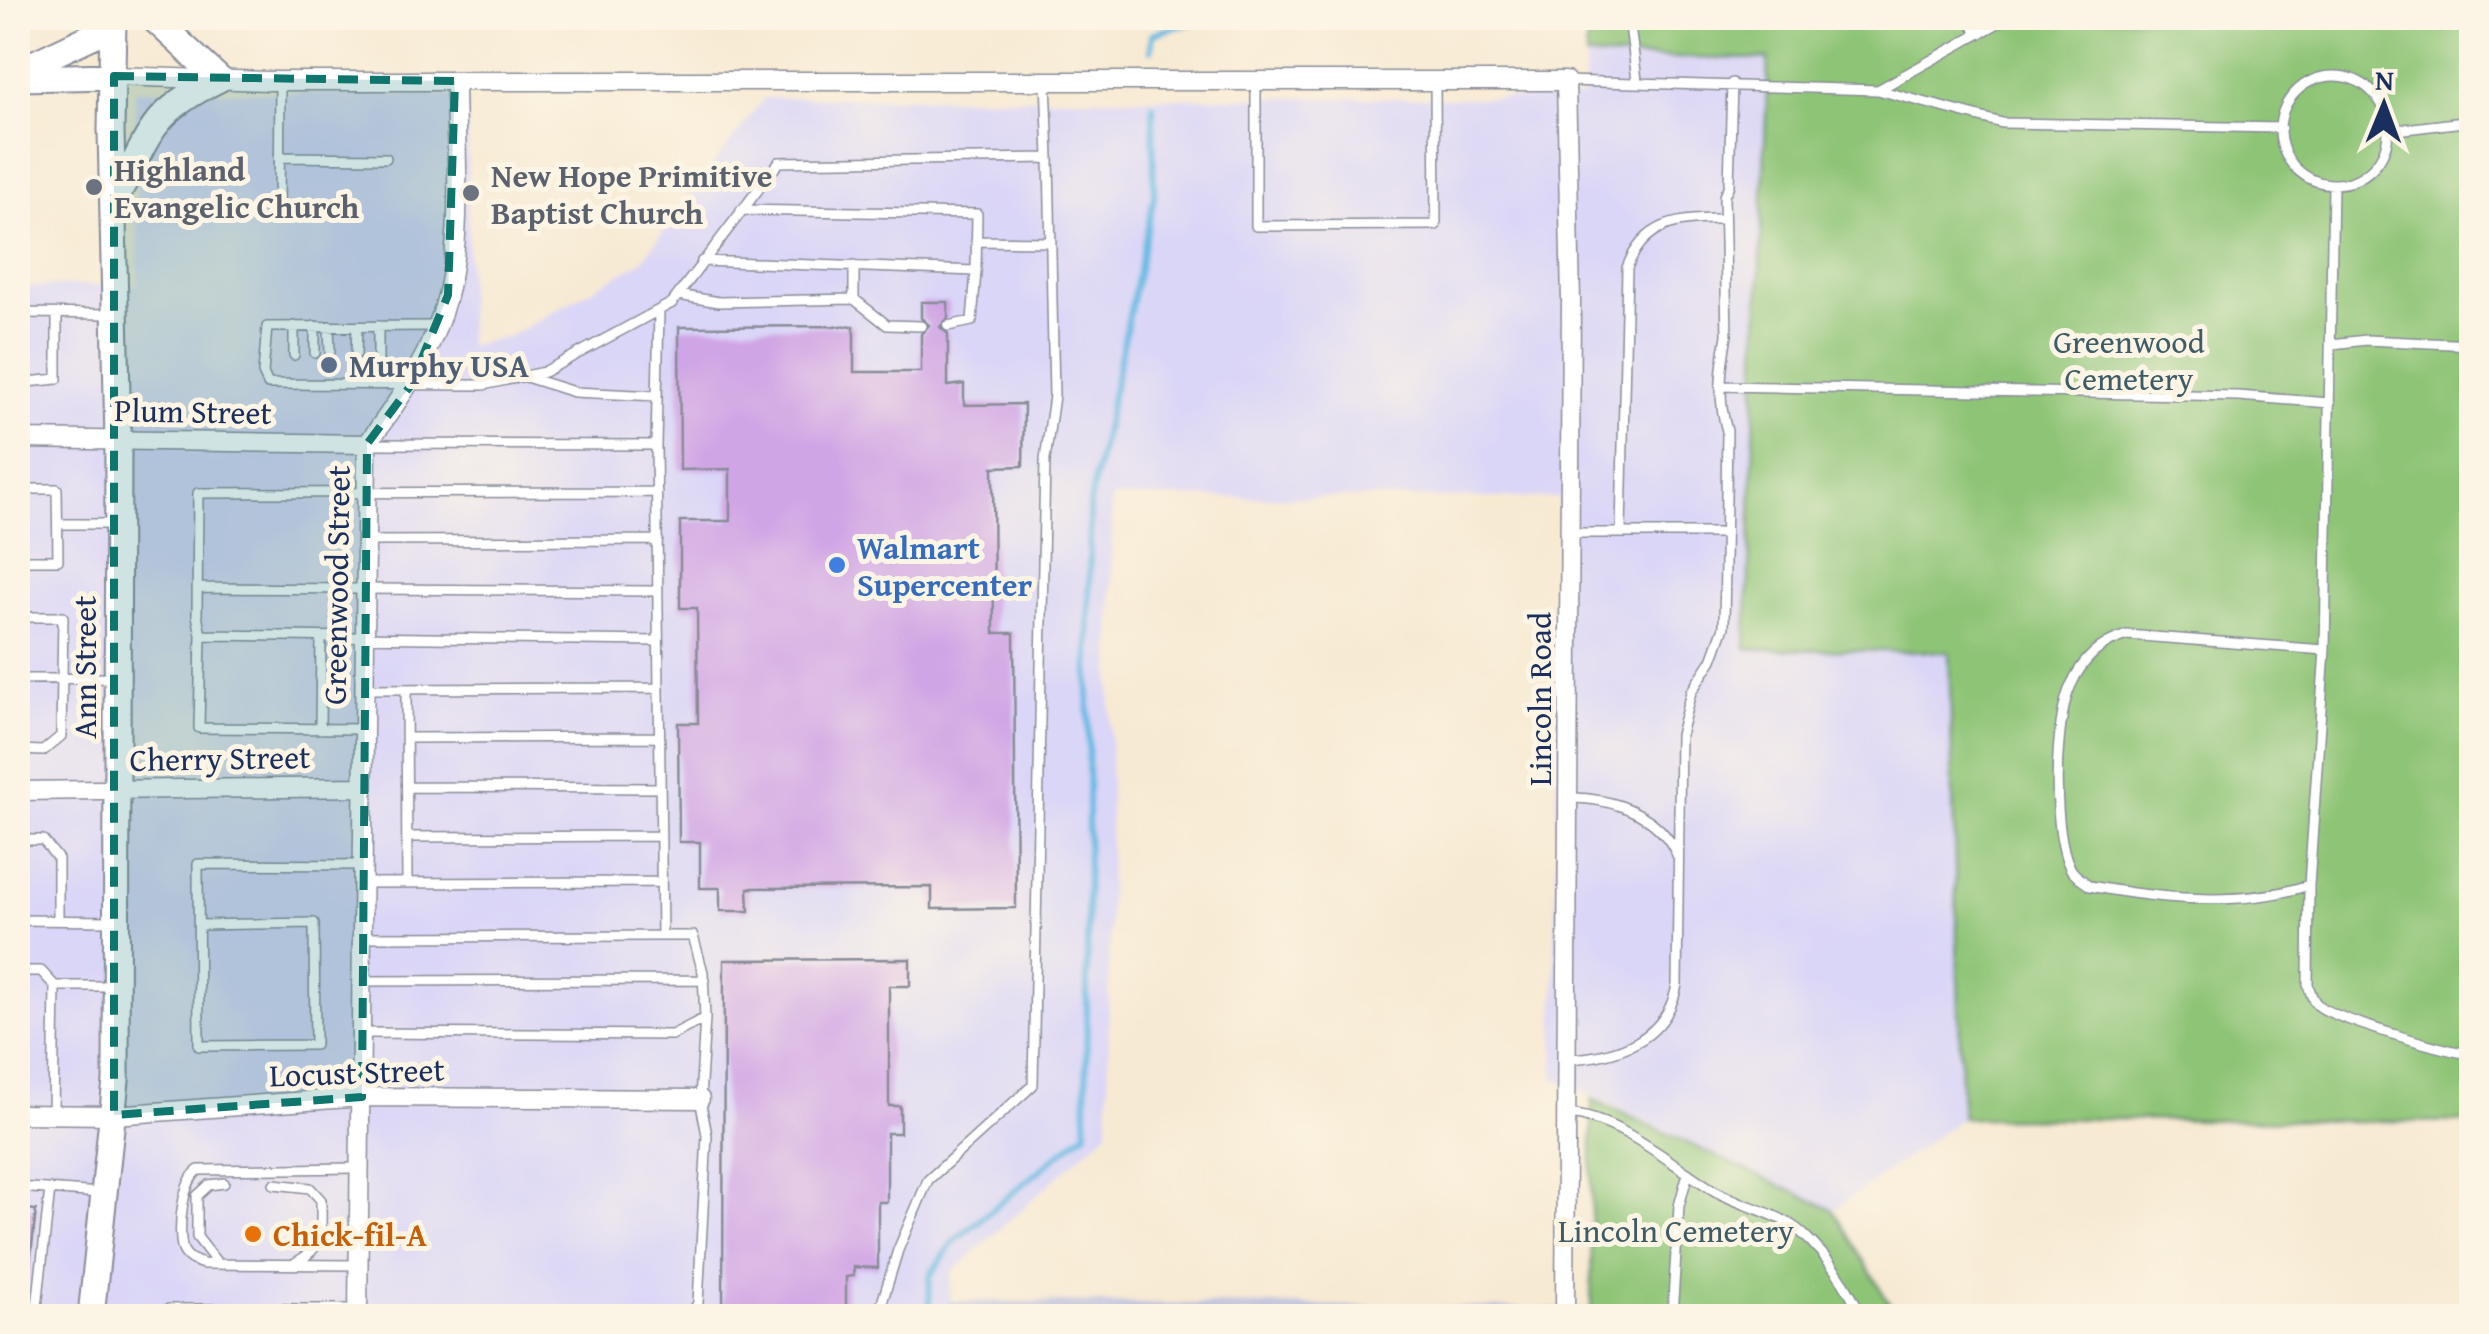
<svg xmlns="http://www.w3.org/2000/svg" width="2489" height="1334" font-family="'Gentium Book Plus',serif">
<rect width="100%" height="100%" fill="#fcf5e5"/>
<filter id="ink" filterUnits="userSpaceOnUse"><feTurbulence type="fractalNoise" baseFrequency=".01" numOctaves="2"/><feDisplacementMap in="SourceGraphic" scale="20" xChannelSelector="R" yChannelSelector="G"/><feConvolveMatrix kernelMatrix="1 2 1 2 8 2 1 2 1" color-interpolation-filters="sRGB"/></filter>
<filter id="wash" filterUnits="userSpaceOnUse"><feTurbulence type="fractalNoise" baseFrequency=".0048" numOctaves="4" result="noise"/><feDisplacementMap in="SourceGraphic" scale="40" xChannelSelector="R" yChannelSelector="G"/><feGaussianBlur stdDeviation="2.25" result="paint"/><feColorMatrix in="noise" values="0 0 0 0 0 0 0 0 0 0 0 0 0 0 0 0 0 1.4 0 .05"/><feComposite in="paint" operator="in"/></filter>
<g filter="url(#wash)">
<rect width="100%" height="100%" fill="#f7ead3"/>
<path fill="#dad6f7" d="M1586 57 1768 58 1746 648 1949 652 1962 1118 1833 1210 1554 1078 1559 498 1112 497 1108 1131 952 1272 949 1316H18V287L138 284 135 90 468 96V346L510 336 641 262 764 98H1582Z"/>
<path fill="#c0c2dd" d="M949 1301 1591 1309V1316H949Z"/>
<path fill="#8ec476" stroke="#547a6a" stroke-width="2.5" d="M1588 18H2471V1122L1962 1118 1949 652 1746 649 1768 59 1586 57Z
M1592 1099 1833 1210 1897 1316H1591Z"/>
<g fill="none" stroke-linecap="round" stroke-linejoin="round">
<path stroke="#66b9e2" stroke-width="6" d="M1151 50 1152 34 1207 18
M929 1316 930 1276 953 1242 1086 1132 1090 501 1154 197 1153 106"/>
</g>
<g id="blocks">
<path fill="#d0a5e5" d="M921 302H948V318L940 327 948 334V386L964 384V405L1024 404 1023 466 993 467 994 633H1014L1016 908 932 909V887L748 888 749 911H720V888H700V842H679L678 723H698L697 608H680V521H730V469L680 470 679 327 854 326V372H921V334L929 325 921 318Z
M910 959V986H889V1106H900V1133H887V1202H878V1268L854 1267 853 1276 846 1277V1316H723L724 960Z
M18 1208 36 1210 28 1281 18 1280Z"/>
</g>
</g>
<g filter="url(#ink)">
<use href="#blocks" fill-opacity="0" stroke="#898c98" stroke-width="2.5"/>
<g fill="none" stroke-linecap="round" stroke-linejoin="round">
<defs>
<path id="service" d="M1629 18 1637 80
M1970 18 1976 33
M2280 130a54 54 0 1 1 108 0a54 54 0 1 1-108 0Z
M1566 81 1878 90 2007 18
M1256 83V226L1436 225 1435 82
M1878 90 2002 123 2281 128
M2388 131 2472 121
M279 157 386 158
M2333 184 2325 650 2309 885 2308 985C2311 993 2312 1001 2319 1006 2333 1018 2451 1053 2472 1054
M279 216 280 80
M976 241 1051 242
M702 261 976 271 977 214 741 210
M678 295 719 302 854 299V266
M854 299 887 325 921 326
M18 313 115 314
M294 326V355
M315 326V353
M329 326 330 352
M437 326 267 327 263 373 268 384 483 385 544 372 672 303 779 162 1049 158 1046 81
M948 326 972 321 976 271
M2332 344 2366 340 2472 345
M356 354 357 327
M526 377 574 392 657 396
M18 383 57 379V314
M378 385V326
M1720 386 2238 396 2330 403
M656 445 659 310
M18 489H57L58 560H18
M58 524H115
M1621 531 1627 268C1644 222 1679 218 1724 219
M1569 533H1726
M366 541 658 540
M197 588 658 591
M18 617H63L61 736 43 751 18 750
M201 635 197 615 198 493 657 492
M18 679 114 678
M365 689 659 688
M406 689 407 882
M320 729 321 637
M365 729 199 728 201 635 658 641
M407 738 659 737
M407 787 660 788
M1569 798C1612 798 1660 813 1678 857
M407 837 660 836
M18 840H43L58 859V920
M362 883 661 882
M2309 885C2243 907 2158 899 2090 886 2083 881 2077 877 2072 871 2051 838 2054 720 2071 685 2083 659 2100 643 2127 635L2325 650
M18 920 112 921
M199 925 314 923 315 1045 199 1046 198 864 362 865
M362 937 662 936
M18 971H41L55 986 53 1114
M362 981 704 980
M55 986H112
M362 1033 672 1035 705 1018 703 972 693 936H662L656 445 370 444
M1567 1059C1617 1057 1667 1040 1677 985L1680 735 1691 692 1712 660 1724 627 1727 431C1717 397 1721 368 1727 335L1724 196 1729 185 1732 83
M1567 1114C1621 1118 1670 1164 1715 1191 1743 1207 1780 1212 1804 1235 1827 1256 1850 1288 1861 1316
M358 1168 199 1170C182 1180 177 1232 183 1250 187 1259 195 1261 203 1264L359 1265
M274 1184 310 1188 321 1200C321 1232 325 1247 295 1263
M18 1187 100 1193
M218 1264 197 1237V1196L209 1185 224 1183
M24 1316H28
M36 1316 50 1189
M168 1316 169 1309H358
M690 1316 698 1303 707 1135 700 1099 705 1018
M878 1316 898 1250 928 1180 1033 1085 1045 460 1054 396 1049 158
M1672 1316 1679 1206 1688 1173"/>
<path id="minor" d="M114 76 269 81H1566L1571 301 1565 1316
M18 439 367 444
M367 444C401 398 433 353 447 296 464 228 455 150 455 81
M18 791 363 787
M18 1114 114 1115 362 1097 700 1099
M358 1316 367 444"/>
<path id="secondary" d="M18 71 94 35 105 18
M18 78 114 76
M113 202C152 136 144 116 219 79L153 18
M91 1316 116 1081 118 440 111 130 113 18"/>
</defs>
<use href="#service" stroke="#898c98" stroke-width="12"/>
<use href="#minor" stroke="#898c98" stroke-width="21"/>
<use href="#secondary" stroke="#898c98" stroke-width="29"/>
<use href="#service" stroke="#fff" stroke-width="9"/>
<use href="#minor" stroke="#fff" stroke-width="18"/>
<use href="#secondary" stroke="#fff" stroke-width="25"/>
</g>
</g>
<path fill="#0f766e" fill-opacity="0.2" stroke="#0f766e" stroke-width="8" stroke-dasharray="20 12" stroke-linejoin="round" d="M114 76 455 81 448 295 411 385 367 444 362 1097 114 1115Z"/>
<g fill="#6b7280" stroke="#fcf5e5" stroke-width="4">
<circle cx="94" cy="187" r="10"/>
<circle cx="471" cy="193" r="10"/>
</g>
<circle fill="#5c6f8a" stroke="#fcf5e5" stroke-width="4" cx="329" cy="365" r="10"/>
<circle fill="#3f7fe0" stroke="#fcf5e5" stroke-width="4" cx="837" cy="565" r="10"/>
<circle fill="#e8710a" stroke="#fcf5e5" stroke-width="4" cx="253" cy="1234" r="10"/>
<g text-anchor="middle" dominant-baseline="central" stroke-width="10" stroke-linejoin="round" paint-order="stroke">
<g font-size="32" font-weight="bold" fill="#5b616d" stroke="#fcf5e5" text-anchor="start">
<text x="114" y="169">Highland<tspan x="114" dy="37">Evangelic Church</tspan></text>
<text x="491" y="175">New Hope Primitive<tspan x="491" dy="37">Baptist Church</tspan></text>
</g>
<g font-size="32" fill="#3e5c65" stroke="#fcf5e5">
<text x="2129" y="341">Greenwood<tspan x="2129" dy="37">Cemetery</tspan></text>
<text x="1676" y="1230">Lincoln Cemetery</text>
</g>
<g font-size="32" font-weight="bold" fill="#4e5e75" stroke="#fcf5e5" text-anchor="start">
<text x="349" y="365">Murphy USA</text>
</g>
<g font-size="32" fill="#1b2f5e" stroke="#fcf5e5">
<text transform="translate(193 411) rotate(1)">Plum Street</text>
<text transform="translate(336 585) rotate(-89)">Greenwood Street</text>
<text transform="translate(84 667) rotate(-90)">Ann Street</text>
<text transform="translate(1539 699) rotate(-90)">Lincoln Road</text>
<text transform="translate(220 758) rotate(-1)">Cherry Street</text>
<text transform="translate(357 1072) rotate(-2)">Locust Street</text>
</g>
<g font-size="32" font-weight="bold" fill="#366cbe" stroke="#fcf5e5" text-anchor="start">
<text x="857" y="547">Walmart<tspan x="857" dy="37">Supercenter</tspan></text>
</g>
<g font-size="32" font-weight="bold" fill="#c56008" stroke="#fcf5e5" text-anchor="start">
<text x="273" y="1234">Chick-fil-A</text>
</g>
</g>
<rect width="2489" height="1334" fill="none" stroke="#fcf5e5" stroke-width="60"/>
<g transform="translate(2384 105) rotate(1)" stroke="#fcf5e5" stroke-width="8" paint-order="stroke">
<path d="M0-8L18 38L0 25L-18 38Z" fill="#1b2f5e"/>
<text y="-15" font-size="28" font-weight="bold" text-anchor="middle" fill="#1b2f5e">N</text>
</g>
</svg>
